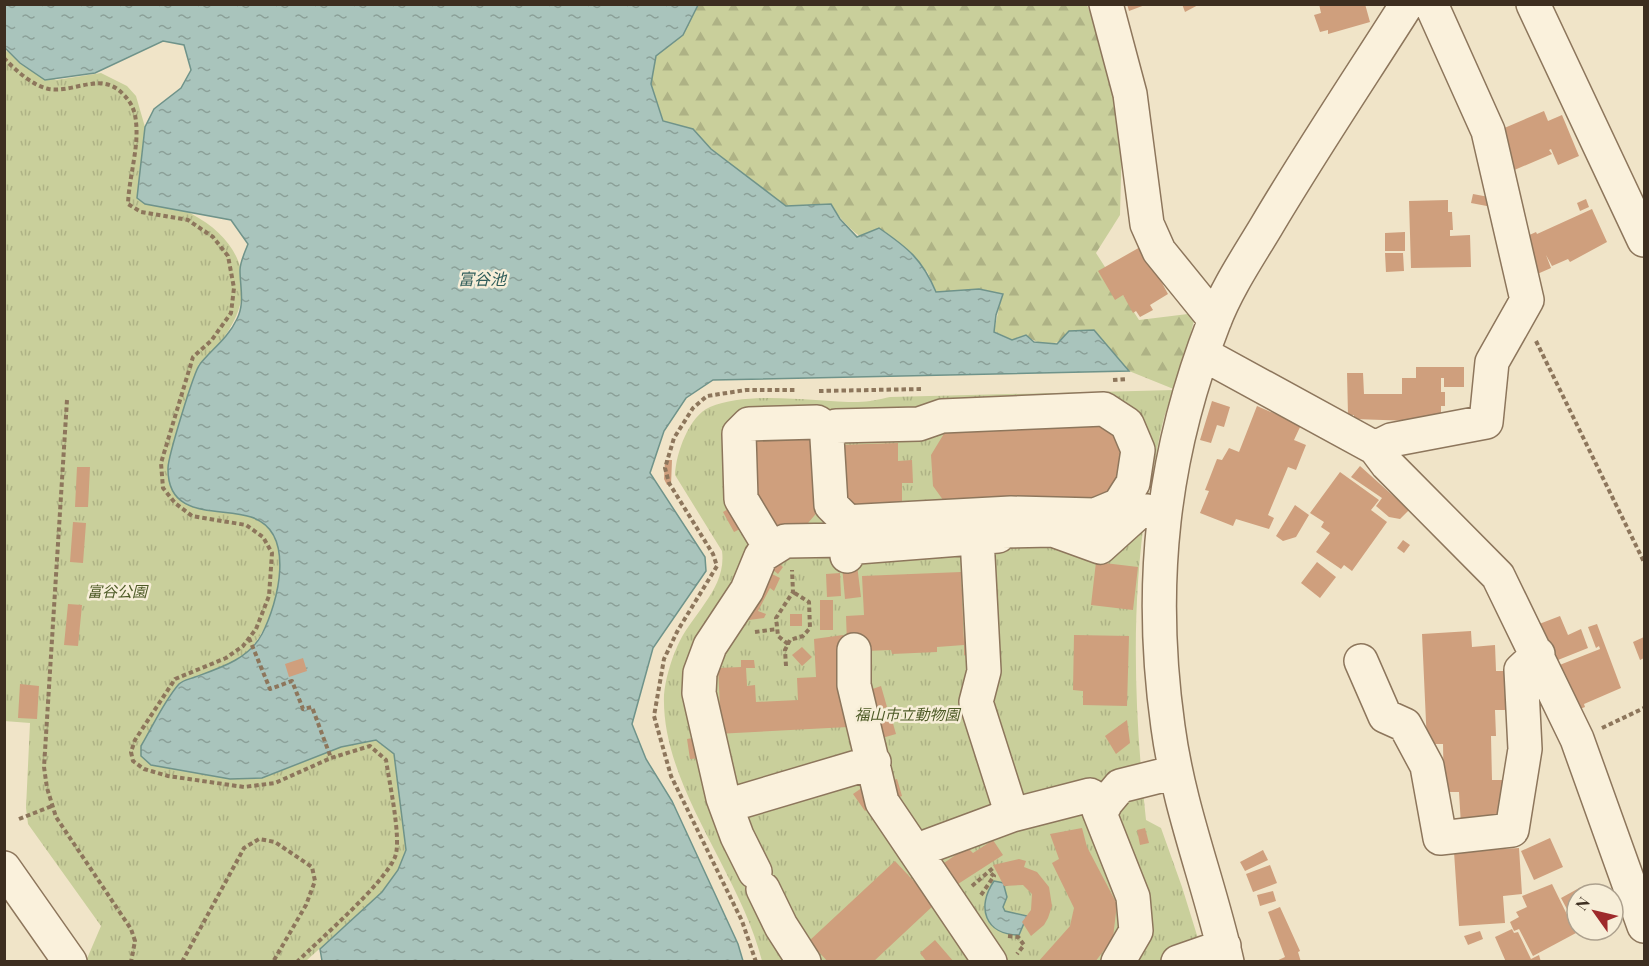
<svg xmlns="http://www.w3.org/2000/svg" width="1649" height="966" font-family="'Playfair Display','Noto Sans JP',serif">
<defs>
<pattern id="forest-firs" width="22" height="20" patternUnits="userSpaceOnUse" patternTransform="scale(1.5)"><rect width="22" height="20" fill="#c9cf9b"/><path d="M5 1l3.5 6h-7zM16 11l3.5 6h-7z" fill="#aeb285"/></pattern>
<pattern id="park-tufts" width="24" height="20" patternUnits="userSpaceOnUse" patternTransform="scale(1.5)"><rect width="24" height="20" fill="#c9cf9b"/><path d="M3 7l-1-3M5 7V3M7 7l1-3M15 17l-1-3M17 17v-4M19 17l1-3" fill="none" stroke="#aeb285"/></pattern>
<pattern id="water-ripples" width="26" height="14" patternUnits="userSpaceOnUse" patternTransform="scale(1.5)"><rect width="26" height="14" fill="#a9c4bc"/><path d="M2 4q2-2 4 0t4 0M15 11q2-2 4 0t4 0" fill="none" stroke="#8ba098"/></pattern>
</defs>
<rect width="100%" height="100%" fill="#f0e4c8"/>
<path fill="url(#forest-firs)" d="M698 5H1087L1123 98 1120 215 1096 253 1139 320 1196 313 1176 390 1129 371 1094 330C1072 338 1046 353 1026 335L1012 340 994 331 1002 294 936 292 927 271C889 253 853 242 831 204L786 206 711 149 693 129 663 121 651 84 656 56 683 35Z"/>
<path fill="url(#park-tufts)" d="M7 51 20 63 56 80 101 73 127 86 136 96 145 127 137 198C153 209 173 205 190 213 263 251 255 317 198 365L184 502C209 517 245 506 266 526 296 555 273 628 247 652 229 668 203 674 180 683L262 778 341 747 376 740 394 754 406 849 398 870 382 892 306 961H86L101 926 28 824 26 808 30 723 4 721V53Z
M1175 390C1163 412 1160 436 1155 460 1129 577 1133 702 1146 820L1161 828 1182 887 1205 961H762C740 872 661 786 664 695 665 681 671 660 677 647 691 614 727 589 722 551L675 475C676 453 689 416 710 407 750 390 815 402 858 402 869 402 880 399 890 397Z"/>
<path fill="url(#water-ripples)" stroke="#6f938a" stroke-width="1.5" d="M4 5H698L683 35 656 56 651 84 663 121 693 129 711 149 786 206 831 204 840 219 857 237 879 228C908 248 922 259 936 292L979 289 1003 294 996 315 994 332 1012 340 1026 335 1034 342 1057 344 1069 331 1094 330 1129 371 713 380 686 398 664 431 650 473 705 557 706 571 653 648 632 724 646 759 672 801 738 944 743 961H322L320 949 382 892 398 870 406 850 394 754 376 740 341 747 262 778 230 779 151 765 141 756V746C153 726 164 701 179 684 183 680 190 679 195 677 220 668 249 659 262 634 278 603 297 532 251 517 220 507 167 520 168 468 168 457 194 371 200 364 212 349 228 338 237 319 245 303 240 287 240 270 240 262 245 252 248 244L231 220 145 204 137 198 145 127 154 109 181 88 191 70 184 45 163 41 95 73 45 80 20 63 5 48Z
M994 881 1009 884 1004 886 1007 897 1003 907 1005 911 1027 916 1019 935C985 935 976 907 994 881Z"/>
<path fill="#cf9f7d" d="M1127 4H1145V5L1129 11Z
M1182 4H1200L1185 12Z
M1319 4H1365L1370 22 1328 34V30L1320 32 1314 15 1321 13Z
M1544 111 1548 121 1562 115 1579 156 1558 165 1551 149 1549 150 1552 154 1512 171 1495 132Z
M1473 194 1494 198 1492 207 1471 203Z
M1586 199 1589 207 1580 211 1577 203Z
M1448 200V212H1452L1453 230H1450V236L1470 235 1471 267 1411 268 1409 201Z
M1592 209 1607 242 1570 262 1568 259 1552 266 1546 255 1551 268 1535 275 1525 237 1536 232 1537 234Z
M1405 232V251H1385V233Z
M1142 246 1168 294 1150 305 1153 310 1140 317 1136 311 1133 313 1123 295 1115 300 1098 271Z
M1385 253H1403L1404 271 1386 272Z
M1416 367H1464V387H1444V378H1441V392H1445V406H1441V422L1354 419V415H1348L1347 373H1363L1364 394H1402V378H1416Z
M1212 401 1230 407 1224 427 1217 425 1211 443 1200 440Z
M1257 406 1301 425 1294 440 1306 445 1296 470 1288 467 1268 515 1274 518 1269 529 1236 519 1233 526 1200 513 1209 491 1205 490 1217 459 1222 460 1229 448 1239 452Z
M1100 418 1121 445 1122 476 1104 504 951 511 933 486 931 455 948 427Z
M815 431 820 509 808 523 769 526 753 511 748 436Z
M898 443V461L912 460 913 483H902V503L844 506 837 445Z
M665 460H672L671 485H667L664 479Z
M1360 466 1409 510 1400 519 1389 517 1376 506 1382 498 1351 477Z
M77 467H90L88 507H75Z
M1340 472 1379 500 1371 510 1387 522 1352 571 1344 565 1341 569 1316 552 1330 533 1321 527 1324 522 1310 513Z
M737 504 748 525 734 532 723 512Z
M1295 505 1309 515 1296 537 1283 541 1276 536Z
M73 522 86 523 83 563 70 562Z
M1403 540 1410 545 1404 553 1397 548Z
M1096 562 1138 567 1133 610 1091 605Z
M1317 562 1336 577 1320 598 1301 583Z
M778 563 783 567 778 574 773 570Z
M857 565 861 597 845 599 842 566Z
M961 572 964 642 965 590 979 655H964V645L937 647V652L892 654 891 650 865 651 847 643 846 616 864 615 862 576Z
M770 573 780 578 774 591 770 588 758 611 766 614 764 618 749 620 744 617Z
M840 573 841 596 827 597 826 574Z
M820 600H833V630H820Z
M68 604 82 605 78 646 64 645Z
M790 614H802V626H790Z
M1560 616 1568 635 1581 629 1588 648 1548 664 1534 626Z
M1597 624 1621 688 1584 704 1585 707 1572 712 1552 668 1600 649 1599 646 1596 648 1588 627Z
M1471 631 1472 647 1495 645 1496 671H1505L1515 710H1495L1496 736H1491L1492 780H1506L1507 806H1498L1499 817 1461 825 1459 792H1444L1443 744H1427L1422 634Z
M843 635 848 727 716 734 715 708 720 707 718 668 741 667V660H754L755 668H746L747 686 755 685 756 702 798 700 797 678 816 677 814 639Z
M1074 635 1129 636 1127 706 1083 705V691L1073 690Z
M1644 637V658L1640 660 1633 642Z
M802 647 812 657 802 666 792 655Z
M303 658 307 671 289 677 285 664Z
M20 684 39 686 37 719 18 718Z
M881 686 887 707 874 712 867 691Z
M890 713 896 734 882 738 876 717Z
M1127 720 1130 743 1116 754 1105 736Z
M698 737 701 758 690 759 687 739Z
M897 779 902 796 888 801 883 783Z
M866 785 878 802 865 811 853 794Z
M1082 828 1087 847 1117 904 1112 946 1108 945 1095 962H1038L1070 926 1074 908 1052 863 1059 859 1050 834Z
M1145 828 1149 843 1140 845 1137 830Z
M1550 838 1563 867 1534 880 1521 851Z
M993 840 1003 855 958 884 944 863 967 847 973 853Z
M1519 848 1522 894 1503 896 1505 923 1459 926 1454 852Z
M1263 850 1268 860 1245 871 1240 862Z
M1019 859 1026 861 1024 867 1037 872 1049 887 1052 906 1048 918 1044 925 1031 936 1022 922 1031 910 1032 894 1023 885 1004 886 993 865Z
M895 861 935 904 873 962H828L809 941Z
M1270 865 1277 883 1253 892 1246 874Z
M1552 884 1576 933 1533 956 1519 929 1514 931 1510 922 1519 917 1516 912 1527 907 1522 896Z
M1581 887 1585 894H1577V928L1561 898Z
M1273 891 1276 901 1260 906 1257 895Z
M1280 907 1300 951 1298 952 1301 962H1274L1285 957 1268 912Z
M1512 929 1514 933 1518 932 1531 959 1539 955 1541 962H1506L1495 937Z
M1480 931 1483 939 1468 945 1464 936Z
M935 940 954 962H927L920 953Z"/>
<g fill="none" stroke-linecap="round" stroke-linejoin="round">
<defs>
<path id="minor" d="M1106 4 1130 94 1147 224 1159 251 1215 320
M1533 4 1644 240
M1203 354 1375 448 1387 464 1498 576 1577 739 1644 926
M1375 448 1391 440 1486 422 1492 362 1527 300 1488 131 1431 4
M844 522 1011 513 1095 515 1119 505 1133 483 1138 450 1127 424 1104 409 942 416 919 424 836 426 827 438 831 505 844 518 847 556
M977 538 984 671 976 702 1012 815
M845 548 998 536 1001 531 1053 530 1100 547 1141 510 1158 513
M771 549 741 499 739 434 749 424 817 422 832 432
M854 650V685L882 802 990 962
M1361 661 1385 716 1405 725 1427 766 1440 838 1512 830 1525 749 1521 670 1538 654
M726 806 874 762
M915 851 1012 815 1090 795 1105 805
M4 868 70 962
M755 872 737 836 723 798 699 693 700 673 710 646 747 590 761 556 785 541 845 540
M763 889 781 926 804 962
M1118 962 1136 931 1133 897 1099 811 1120 786 1176 772
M1178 962 1224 946
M1227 962C1209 882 1179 809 1168 727 1148 585 1162 455 1214 322 1227 288 1248 257 1266 227 1311 151 1360 78 1407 4"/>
</defs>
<use href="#minor" stroke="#8d765c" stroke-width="36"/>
<path stroke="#8d765c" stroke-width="4" stroke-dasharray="4.5 3" stroke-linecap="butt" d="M4 58C15 70 33 86 49 89 75 93 101 71 123 94 131 102 135 110 136 122 139 148 129 177 128 204L141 212 188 220 213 237 228 256 234 288 231 313 211 341 193 357 161 463 163 488 175 503 192 516 246 525 263 537 272 553 269 596 256 629 243 646 226 658 175 679 135 740 131 752 133 761 144 769 168 776 244 787 275 783 331 758 370 746 386 760C389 781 402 840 395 857 384 884 320 939 297 962
M1536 341 1644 562
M1113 380 1127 379
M819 391 923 389
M67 400 44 767 47 788 56 817 131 929 135 941 131 962
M755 632 777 629
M249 638 270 689 292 681 303 709 312 707 331 758
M788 644 778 636 776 618 793 592 792 570
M786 666 785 650 790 640 803 636 810 628 809 602 793 592
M1602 728 1644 708
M19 819 52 806
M972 886 993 868
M981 895 994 876 989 872
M1008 936 1018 937 1024 945 1017 954
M182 962 244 848 259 839 275 842 312 867 315 881 306 905 273 962
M756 962 742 921 671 776 654 716 664 659 678 630 717 566 713 554 669 483 665 468 674 438 693 408 707 396 746 390H797"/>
<use href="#minor" stroke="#faf1dc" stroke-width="33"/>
</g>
<g text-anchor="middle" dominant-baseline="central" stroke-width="5" stroke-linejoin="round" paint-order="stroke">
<g font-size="15" font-style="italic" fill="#4d5a26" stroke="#f7eed8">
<text x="117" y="591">富谷公園</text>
<text x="907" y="714">福山市立動物園</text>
</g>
<g font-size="16" font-style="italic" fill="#2f5d5a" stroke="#f7eed8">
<text x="482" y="278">富谷池</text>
</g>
</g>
<rect width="1649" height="966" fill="none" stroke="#3d2e20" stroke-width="12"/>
<g transform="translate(1595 912) rotate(304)"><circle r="28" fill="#f7eed8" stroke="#ada18e" stroke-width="1.5"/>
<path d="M0-4.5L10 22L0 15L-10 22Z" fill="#9e2a2b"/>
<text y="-9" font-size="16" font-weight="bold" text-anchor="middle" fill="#3d2e20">N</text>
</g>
</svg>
